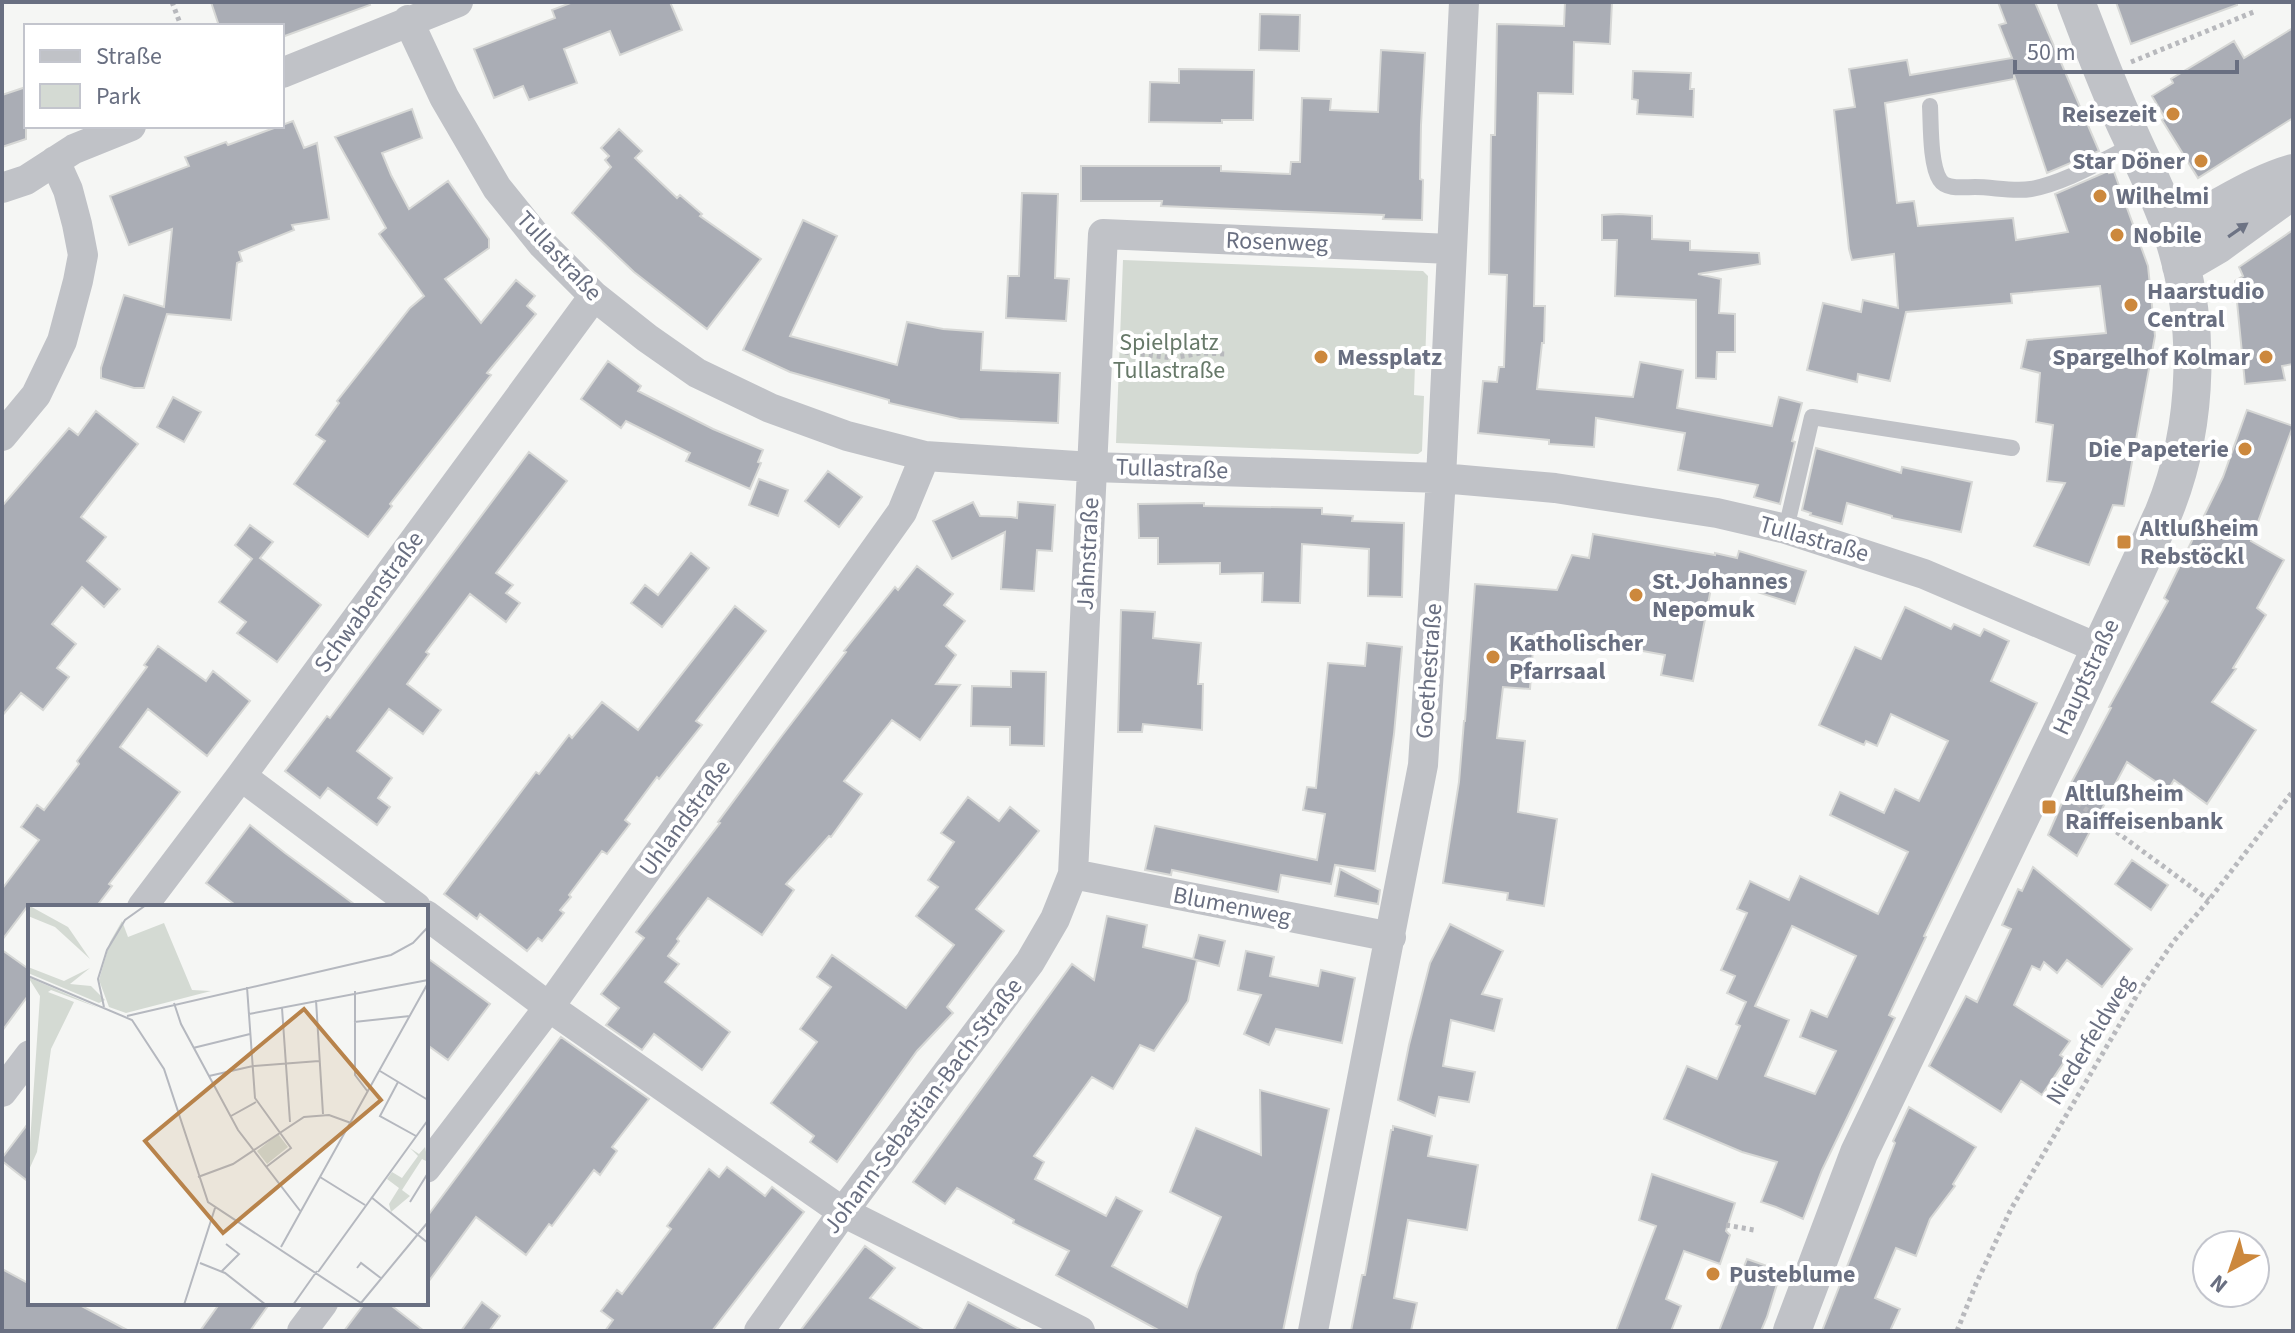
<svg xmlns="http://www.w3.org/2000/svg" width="2295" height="1333" font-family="'Source Sans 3',sans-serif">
<rect width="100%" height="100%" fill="#f5f6f4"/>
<path fill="#d4dad3" d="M1123 260 1423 271 1428 276 1425 364H1415L1414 395 1424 396 1422 451 1418 454 1116 443Z"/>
<path fill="#aaadb5" stroke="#d7d8d6" stroke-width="2" fill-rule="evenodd" d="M211 2H369L370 5 282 37V26H219Z
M573 2H670L682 30 620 55 610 31 564 49 577 83 529 100 523 86 494 98 474 49 555 18 552 10Z
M1565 2H1612L1610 44 1574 42 1573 94 1538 93 1534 306H1545L1544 343H1542L1537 389 1633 397 1640 362 1683 370 1677 408 1772 426 1779 397 1802 403 1792 441 1795 442 1780 504 1754 497 1758 485 1678 470 1685 433 1596 418 1594 447 1549 444V440L1478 433 1483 381 1497 382 1499 367H1504L1507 275 1489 274 1491 135H1495L1497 24 1564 26Z
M1998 2H2035L2099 151 2047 173 2014 75V79L1885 103 1897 203 1914 201 1918 226 2013 218 2016 240 2068 232 2055 194 2108 171 2109 173 2114 172 2148 266 2155 336 2124 506 2113 505 2089 565 2034 546 2065 483 2047 481 2053 425 2036 422 2040 373 2021 368 2027 340 2106 333 2100 286 2011 294 2012 303 1906 312 1890 381 1858 374 1857 382 1807 370 1823 303 1861 312 1863 300 1898 308 1894 254 1852 260 1849 249 1834 110 1855 107 1849 69 1907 60 1910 75 2012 58 1999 25 2006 23Z
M2116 2H2237V5L2131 44Z
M1260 14 1300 15 1299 51 1259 50Z
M2293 28V118L2198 178 2162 120 2165 118 2152 96 2173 83 2171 79 2234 41 2244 58Z
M1381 50 1425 53 1421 125 1420 179 1423 180 1422 220 1383 219 1384 215 1161 206 1162 201H1081V166H1221V171L1290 174 1291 162H1300L1302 98 1331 99 1330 110 1378 112Z
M1179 69 1254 70 1253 120H1222V123L1149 122 1150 82 1179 83Z
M1633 71 1691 73 1690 89H1694L1693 117 1637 114 1638 100 1632 99Z
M26 87V139L2 147V95Z
M412 109 422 138 382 153 391 175 409 209 448 181 489 239V248L445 279 481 323 516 280 535 296 527 306 536 314 487 373 491 375 390 504 392 506 368 537 294 484 325 441 316 435 339 403 337 401 410 308 424 296 379 234 386 228 335 137Z
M293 121 304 148 317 143 329 219 292 225 294 230 239 252 242 261 237 263 231 320 167 314 144 388H134L101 378V368L124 295 164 307 172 229 129 245 110 196 189 166 185 157 226 142 228 145Z
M619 129 642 151 635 158 677 198 680 195 702 214 700 216 761 259 707 329 634 272 572 213 611 167 605 160 609 156 601 148Z
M1022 193 1058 194 1055 278 1069 279 1066 321 1006 318 1008 276H1019Z
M1619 214 1652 216V239L1690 241V250L1759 253 1760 264 1698 274 1721 279 1719 313 1735 314V352H1717L1716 379 1696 378V300L1615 296 1617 240H1602V215Z
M803 220 837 236 790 336 897 365 907 322 943 329 983 332 981 370 1060 373 1058 423 960 419 889 403V400L790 372 743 350Z
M2293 230V364L2282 366 2285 380 2245 384 2235 281 2243 276 2239 267Z
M608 361 641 386 638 391 713 429 763 450 758 462 761 463 750 489 686 461 690 453 626 421 621 428 581 399Z
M173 397 201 412 184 442 157 427Z
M2247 410 2293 426 2251 541 2284 560 2257 608 2266 615 2233 668 2236 669 2212 702 2256 730 2207 804 2174 780 2168 790 2127 762 2077 856 2048 835 2069 787 2111 708 2109 707 2168 601 2164 598 2223 477Z
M96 411 138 444 81 517 106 537 87 561 120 589 104 607 82 587 52 624 76 644 57 668 69 677 43 710 21 693 2 716V506L69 428 78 435Z
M1816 448 1901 473 1902 467 1972 482 1961 532 1892 518V516L1847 503 1842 524 1810 515 1811 513 1802 510Z
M529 452 567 481 496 573 513 585 506 593 520 603 506 622 470 594 426 652 429 654 407 684 441 710 423 734 389 709 357 751 392 778 378 798 390 807 377 825 328 788 320 798 285 771 327 716 330 718Z
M828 471 862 497 839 527 805 501Z
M759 479 788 490 778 516 749 505Z
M973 502 980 516 1011 517 1017 518 1018 502 1055 505 1052 551 1037 550 1034 591 1001 589 1005 532 952 559 933 521Z
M1204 503V506L1322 508V514L1353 516 1352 521 1404 523 1402 597 1368 596 1369 549 1302 544 1300 603 1262 602 1263 573 1220 574V563L1158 564V538H1139L1138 504Z
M250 525 273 542 260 558 321 605 277 662 237 633 246 622 219 602 252 559 235 545Z
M1593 534 1715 555V553L1737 558 1739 551 1806 571 1795 604 1713 578 1693 681 1661 675 1665 655 1587 641 1586 645 1534 635 1530 689 1503 687 1497 738 1525 741 1518 812 1557 819 1544 906 1507 900 1508 893 1443 883 1459 782 1464 721H1465L1475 584 1557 590 1572 555 1589 558Z
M691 553 709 568 662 627 631 603 645 585 658 595Z
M917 566 953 594 944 605 965 621 946 646 956 655 936 684 960 685 920 740 892 720 844 781 862 794 831 837 829 836 786 884 794 890 762 935 708 898 677 939 679 941 668 956 679 964 665 982 730 1032 702 1070 654 1034 642 1050 606 1025 619 1008 601 994 644 938 636 932 720 823 718 822 781 737 846 652 844 651 895 587 898 590Z
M735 606 766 631 696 721 702 725 659 779 657 777 625 820 630 824 607 854 602 851 569 895 571 897 560 910 564 913 542 941 538 938 527 951 480 914 477 919 444 894 536 772 539 774 569 735 572 738 602 702 638 730Z
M1905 607 1951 629 1954 624 1980 636 1984 629 2009 641 1991 681 2037 703 1924 936 1926 937 1889 1015 1895 1018 1822 1170 1803 1219 1776 1207 1761 1202 1777 1162 1742 1152 1664 1119 1687 1066 1717 1079 1740 1026 1736 1024 1746 1002 1727 993 1735 976 1721 970 1747 913 1737 909 1750 881 1789 900 1800 876 1878 914 1908 852 1830 815 1840 792 1884 813 1895 789 1919 801 1948 741 1891 714 1877 746 1866 741 1864 745 1819 725 1855 647 1881 659ZM1792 926 1856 956 1827 1017 1811 1010 1800 1037 1836 1051 1815 1094 1765 1076 1789 1020 1755 1006Z
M1121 610 1155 612 1153 638 1201 643 1198 684H1203L1202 730 1143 724 1142 732H1118Z
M1367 643 1402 647 1394 734 1375 871 1335 865 1331 884 1281 875 1278 892 1172 870 1171 875 1145 870 1155 826 1317 860 1325 814 1303 810 1307 787 1316 788 1328 663 1365 666Z
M158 646 206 681 213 671 250 701 207 756 148 709 120 747 180 792 109 884 112 886 96 907H27L2 940V889L39 840 21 827 37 805 44 810 79 764 77 761 147 667 144 665Z
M1011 671 1046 672 1044 746 1010 745V727L971 726 972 686 1011 687Z
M968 797 999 821 1010 807 1039 831 976 909 1004 931 947 1007 953 1013 917 1051 837 1162 810 1142 814 1136 771 1103 817 1042 800 1029 831 987 817 977 832 955 906 1008 954 945 916 916 938 887 928 880 954 842 941 833Z
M250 825 285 853 358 907H238L206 883Z
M2132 860 2168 885 2151 910 2115 884Z
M2033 867 2132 949 2102 987 2067 960 2057 973 2044 962 2040 970 2032 966 2014 1005 2070 1041 2060 1055 2066 1059 2042 1095 2021 1081 2001 1112 1929 1066 1966 996 1977 1002 2011 929 2002 925 2018 889 2022 891Z
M1340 869 1380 890 1378 904 1335 896Z
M1107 916 1147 925 1143 947 1197 960 1188 1001 1154 1051 1140 1045 1113 1089 1092 1077 1034 1156 1044 1162 1035 1179 1106 1216 1116 1197 1142 1211 1112 1266 1187 1307 1197 1273 1221 1217 1170 1192 1196 1128 1261 1155 1260 1090 1329 1109 1283 1331H1160L1056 1275 1069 1251 1013 1223 1014 1220 957 1188 945 1204 913 1182 1072 964 1094 980Z
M1450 924 1503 951 1482 994 1502 999 1494 1031 1451 1020 1443 1066 1475 1072 1469 1102 1439 1097 1435 1116 1398 1100 1409 1045 1430 963Z
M1199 935 1225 941 1219 966 1193 959Z
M2 950 30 970V993L2 1031Z
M1246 951 1274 957 1270 976 1318 986 1321 970 1355 978 1342 1043 1276 1029 1269 1045 1244 1034 1261 995 1238 990Z
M426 957 490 1004 448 1060 426 1044Z
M561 1037 649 1099 612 1147 617 1151 600 1175 594 1170 552 1226 549 1224 526 1255 476 1217 426 1285V1218Z
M1909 1107 1976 1147 1953 1184 1955 1186 1930 1219 1916 1256 1896 1248 1875 1298 1900 1309 1890 1331H1822L1895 1143 1893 1141Z
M30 1121V1183L2 1161V1158Z
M1393 1126 1432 1136 1428 1156 1478 1165 1467 1230 1408 1220 1394 1298 1417 1303 1411 1331H1351L1362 1275H1365L1391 1130H1393Z
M727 1167 765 1196 772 1187 804 1212 712 1331H605L613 1320 601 1311 617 1290 622 1294 671 1229 667 1226 709 1169 719 1177Z
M1652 1174 1735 1203 1726 1231 1730 1235 1720 1264 1684 1251 1666 1299 1681 1306 1671 1331H1616L1656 1226 1639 1220Z
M865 1246 895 1268 870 1298 925 1331H800Z
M1747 1259 1781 1271 1767 1317 1761 1331H1719Z
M2 1269 30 1284V1303H76L129 1331H2Z
M482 1302 500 1316 489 1331H461Z
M968 1302 1023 1331H953Z
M220 1303H270L250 1331H200Z
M365 1303H388L424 1331H344Z"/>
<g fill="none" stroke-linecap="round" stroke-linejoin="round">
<path stroke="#b8b9bd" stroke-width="5" stroke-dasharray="4 4" stroke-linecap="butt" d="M172 2 181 26
M2131 62 2256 11
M1125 352 1172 358 1201 353 1227 354
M2065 794 2209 900
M1726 1225 1754 1230
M1957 1331 1976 1284 2011 1209 2140 990 2174 941 2209 900 2293 791"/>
<path stroke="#c0c2c7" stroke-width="16" d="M1930 106C1931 125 1930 165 1940 180 1946 190 1964 187 1975 187 1993 187 2013 192 2031 189 2065 183 2103 160 2134 145
M1786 529 1812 417 2012 448"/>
<path stroke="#c0c2c7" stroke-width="30" d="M408 20 444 97 497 188 543 245 594 296 647 338 697 373 770 408 847 436 925 456 1092 467 1441 478 1555 488 1717 513 1786 529 1924 574 2100 649
M282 73 458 2
M2 188 26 180 74 149 131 126
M2 436 36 395 62 341 78 281 83 255 77 224 68 190 55 161
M241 776 416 907
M1073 874 1391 937
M142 907 241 776 594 296
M426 915 549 1007 843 1212 1080 1331
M2 1092 30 1055
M426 1168 549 1007 902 512 925 456
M302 1331 323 1303
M759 1331 843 1212 1030 962 1055 919 1073 874 1103 234 1451 249
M1313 1331 1423 765 1441 478 1464 2"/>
<path stroke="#c0c2c7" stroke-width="38" d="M2171 230C2214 214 2248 186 2293 173
M2181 266 2217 245 2293 190
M1792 1331 1859 1153 2067 720 2163 514C2200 425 2202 319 2170 227 2159 194 2143 164 2129 132 2109 90 2093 46 2076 2"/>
</g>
<defs><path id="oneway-solid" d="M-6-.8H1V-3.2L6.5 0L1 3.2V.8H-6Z" transform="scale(2)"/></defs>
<use fill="#6d7384" href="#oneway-solid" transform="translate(2238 230) rotate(-35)"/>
<g fill="#cc883d" stroke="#fff" stroke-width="3">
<circle cx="2173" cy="114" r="8"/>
<circle cx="2201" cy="161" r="8"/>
<circle cx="2100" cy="196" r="8"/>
<circle cx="2117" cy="235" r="8"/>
<circle cx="2131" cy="305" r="8"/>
<circle cx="1321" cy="357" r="8"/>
<circle cx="2266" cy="357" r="8"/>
<circle cx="2245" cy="449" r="8"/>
<rect x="2116" y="534" width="16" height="16" rx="4"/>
<circle cx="1636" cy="595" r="8"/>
<circle cx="1493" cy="657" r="8"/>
<rect x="2041" y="799" width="16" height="16" rx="4"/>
<circle cx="1713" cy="1274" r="8"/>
</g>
<g text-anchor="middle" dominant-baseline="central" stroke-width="8" stroke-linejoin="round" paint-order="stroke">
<g font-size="24" font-weight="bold" fill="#696f81" stroke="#fff" text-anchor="start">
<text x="2157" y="114" text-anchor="end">Reisezeit</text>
<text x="2185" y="161" text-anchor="end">Star Döner</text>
<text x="2116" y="196">Wilhelmi</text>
<text x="2133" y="235">Nobile</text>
<text x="2147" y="291">Haarstudio<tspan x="2147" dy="28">Central</tspan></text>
<text x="1337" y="357">Messplatz</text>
<text x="2250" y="357" text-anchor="end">Spargelhof Kolmar</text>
<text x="2229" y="449" text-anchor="end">Die Papeterie</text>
<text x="2140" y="528">Altlußheim<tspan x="2140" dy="28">Rebstöckl</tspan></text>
<text x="1652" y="581">St. Johannes<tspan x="1652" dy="28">Nepomuk</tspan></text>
<text x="1509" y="643">Katholischer<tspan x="1509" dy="28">Pfarrsaal</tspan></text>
<text x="2065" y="793">Altlußheim<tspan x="2065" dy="28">Raiffeisenbank</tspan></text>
<text x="1729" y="1274">Pusteblume</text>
</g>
<g font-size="24" fill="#696f81" stroke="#fff">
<text transform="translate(1277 242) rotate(2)">Rosenweg</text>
<text transform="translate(559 256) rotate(47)">Tullastraße</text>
<text transform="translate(1172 469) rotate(2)">Tullastraße</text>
<text transform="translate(1814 539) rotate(16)">Tullastraße</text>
<text transform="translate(1088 554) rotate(-87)">Jahnstraße</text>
<text transform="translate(369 602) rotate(-54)">Schwabenstraße</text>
<text transform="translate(1429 671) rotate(-86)">Goethestraße</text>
<text transform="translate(2086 677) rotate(-65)">Hauptstraße</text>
<text transform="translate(685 818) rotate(-54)">Uhlandstraße</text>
<text transform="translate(1232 906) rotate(11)">Blumenweg</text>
<text transform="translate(2090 1040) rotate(-59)">Niederfeldweg</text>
<text transform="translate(923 1106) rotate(-53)">Johann-Sebastian-Bach-Straße</text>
</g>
<g font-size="24" fill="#677969" stroke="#fff">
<text x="1169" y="342">Spielplatz<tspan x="1169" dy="28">Tullastraße</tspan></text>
</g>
</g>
<g transform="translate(28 905)">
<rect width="400" height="400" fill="#f5f6f4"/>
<path d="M0 0 40 22 62 54 27 22 0 11ZM94 16 100 32 136 18 164 85 183 86 98 108 81 102 71 75 82 37ZM0 62 36 76 62 63 42 79 63 81 77 95 71 98 0 68ZM0 72 71 103 23 85 20 87 46 97 23 144 9 247 0 267 12 91ZM250 229 260 242 239 259 229 246ZM397 242 400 257 394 254 374 285 382 291 363 307 361 299 371 283 359 274 364 267 374 273 390 251 382 243 391 249Z" fill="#d4dad3"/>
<path fill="none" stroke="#b5b8bf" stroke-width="2" d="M0 71 104 115 136 164 180 297 336 400M219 82 227 193 263 243 238 262M327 86V170L340 187M288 95 295 209M146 98 153 119 210 225 273 307M76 102 70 74 79 45 97 15 118 0M254 103 262 217M221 109 400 75M99 111 363 50 385 38 400 22M326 117 382 111M165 143 222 129M352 166 400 195M181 171 225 161 291 156M370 177 352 211 388 231M203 211 228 197M170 272 205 259 276 212 301 210 323 218M292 272 337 300M343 292 400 338M382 297 400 268M253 342 400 78M172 358 197 368 238 400M329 363 333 358 354 374M194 366 211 349 198 339M290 367 400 215M333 398 400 317M156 400 187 303M265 400 289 366"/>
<path fill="#b8834b" fill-opacity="0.15" stroke="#b8834b" stroke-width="4" d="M276 104 353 195 195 328 117 236Z"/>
<rect width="400" height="400" fill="none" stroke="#696f81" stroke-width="4"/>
</g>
<rect width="2295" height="1333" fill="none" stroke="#696f81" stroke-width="8"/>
<rect x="24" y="24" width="260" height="104" fill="#ffffff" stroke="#c3c5cd" stroke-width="2"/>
<rect x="40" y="50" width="40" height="12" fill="#c0c2c7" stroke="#c3c5cd" stroke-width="2"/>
<text x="96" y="64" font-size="24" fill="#696f81">Straße</text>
<rect x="40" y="84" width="40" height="24" fill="#d4dad3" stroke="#c3c5cd" stroke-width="2"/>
<text x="96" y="104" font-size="24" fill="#696f81">Park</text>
<g transform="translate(2231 1269) rotate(220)"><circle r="38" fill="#ffffff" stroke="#c3c5cd" stroke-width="2"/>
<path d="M0-6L14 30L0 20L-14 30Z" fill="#cc883d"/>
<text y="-12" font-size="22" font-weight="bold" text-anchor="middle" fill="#696f81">N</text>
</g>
<path d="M2015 60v12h222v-12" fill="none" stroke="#696f81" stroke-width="4"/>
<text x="2027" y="60" font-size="24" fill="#696f81" stroke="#ffffff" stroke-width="6" paint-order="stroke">50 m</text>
</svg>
